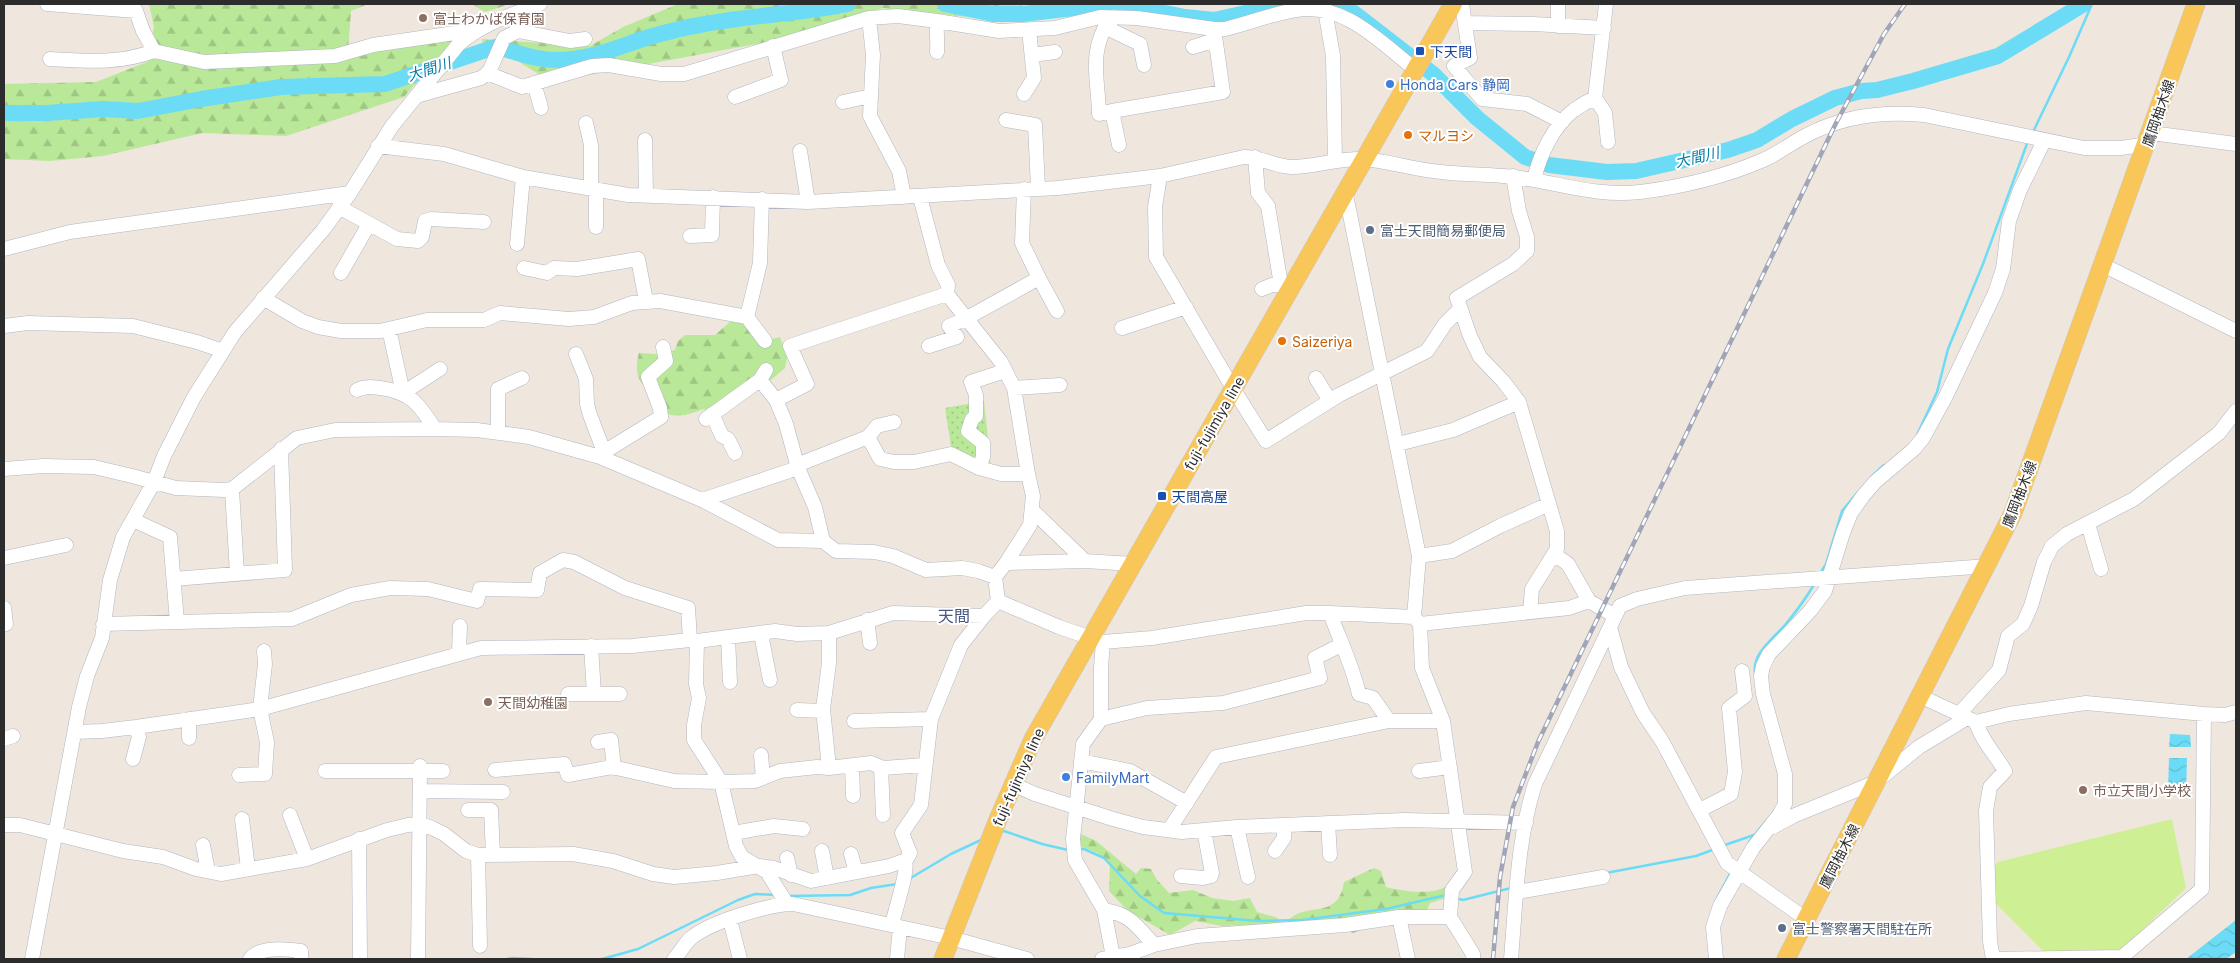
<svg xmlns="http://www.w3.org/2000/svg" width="2240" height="963" font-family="Inter,'Noto Sans JP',sans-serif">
<defs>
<pattern id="grass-dots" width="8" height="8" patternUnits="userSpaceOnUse" patternTransform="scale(1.25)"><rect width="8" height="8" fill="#b9e898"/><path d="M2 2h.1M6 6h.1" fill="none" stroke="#9fc783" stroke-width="1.8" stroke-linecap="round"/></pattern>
<pattern id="forest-firs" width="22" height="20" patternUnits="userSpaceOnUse" patternTransform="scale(1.25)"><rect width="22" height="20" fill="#b9e898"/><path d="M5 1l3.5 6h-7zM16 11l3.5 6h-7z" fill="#9fc783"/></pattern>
<pattern id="water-waves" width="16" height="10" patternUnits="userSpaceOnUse" patternTransform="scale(1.25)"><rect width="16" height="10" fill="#6cdcf6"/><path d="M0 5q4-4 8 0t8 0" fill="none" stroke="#5ebdd3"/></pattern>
</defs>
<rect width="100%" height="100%" fill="#efe6de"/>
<path fill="url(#grass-dots)" d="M984 401 991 468 952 452 945 408Z"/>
<path fill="url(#forest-firs)" d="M149 4H368L351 11 348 52 448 38 450 44 404 97 286 136 202 133 103 156 50 161 4 159V84L96 82 147 62 154 27Z
M472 4H510L485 12Z
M678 4H1023L1019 11 1007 21 883 8 783 39 562 80H548L516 60 484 47 482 39 590 46 623 27Z
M744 319 765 341 780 337 787 358 785 368 771 380 753 382 712 414 704 409C692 413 679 419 666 413 662 411 639 381 638 376 636 369 637 360 639 353L656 354 675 350 678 341 685 335H715L731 321Z
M1079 833 1096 841 1136 874 1141 868 1151 869 1157 880 1169 893 1193 890 1212 898 1233 901 1250 898 1257 912 1278 918V924L1222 926 1195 921 1170 935 1127 910 1109 891 1110 865 1098 853 1077 845Z
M1374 868 1381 871 1386 887C1401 891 1430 895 1443 888 1447 886 1450 882 1453 880L1450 897 1430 903 1427 910 1399 917 1353 933C1344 930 1340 923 1332 919L1308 927 1294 928 1287 922C1305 900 1338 922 1344 882Z"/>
<path fill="#cfef94" d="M2172 819 2186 888 2118 953 2046 954 1993 901 1992 867 1998 862Z"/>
<path fill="url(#water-waves)" d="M2170 734 2190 735 2191 747H2169Z
M2169 758H2187L2186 793 2168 792Z
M2236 920V952L2226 959H2186Z"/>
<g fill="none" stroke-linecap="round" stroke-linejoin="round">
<path stroke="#6cdcf6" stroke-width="2.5" d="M2033 132 2069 57 2092 4
M1917 435 1937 392 1948 349 1983 264 2028 141
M1871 477 1884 465
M1821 572 1826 564 1842 511 1858 492
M1755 673C1752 653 1774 638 1785 625 1796 612 1806 598 1815 583
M1000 833 1004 831 1042 844 1068 850
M1749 842 1766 821
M1722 846 1754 835
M1079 849H1084L1104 858 1140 896 1164 913 1258 921 1302 920 1386 909 1446 895
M1606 873 1696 856 1715 849
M909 879 951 854 983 839
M789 896 850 895 871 888 897 884
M1456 898 1463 900 1511 888
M1717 898 1731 872
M507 959 512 958 532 959
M602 959 638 949 738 900 755 894 776 895"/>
<path stroke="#6cdcf6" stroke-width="16" d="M945 4 993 14H1023L1108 4
M1120 4 1185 17 1214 20 1286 4
M1335 4 1354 13 1433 74 1477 118 1525 157 1549 165 1607 172 1636 171 1728 150 1757 140 1792 119 1835 98 1861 91 1877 90 1913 81 1998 56 2084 4
M4 113H47L103 109 138 111 201 99 281 87 385 84 495 47C515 51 533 60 554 60 592 60 614 48 649 37 667 32 686 27 705 24 752 15 801 14 848 4"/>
<defs>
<path id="minor" d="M47 4 136 11 143 31 154 51 204 62 335 56 373 45 475 30
M1324 4 1333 56 1335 160
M1462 4 1470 58 1454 66 1482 99 1527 104 1562 122
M1558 4V26
M869 18 873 55 870 116 899 171 904 197
M1110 18C1088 54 1098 75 1099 114L1112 111 1119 145
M1106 23 1113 31 1140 44 1144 65
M1466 23 1533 24 1604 28
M1193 47 1215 40
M937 52C938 41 936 32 937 21
M1032 55 1055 52
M50 59C87 61 120 64 154 51
M487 73 522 87 592 66 609 65 661 74H684L869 18 898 16 937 21 999 31 1055 28 1100 17 1137 18 1214 29H1225C1249 23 1272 14 1296 10 1344 2 1381 43 1416 70
M534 83 541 108
M1024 94 1034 78 1029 30
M416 96 481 78 489 72 504 38 518 31 570 41 585 39
M735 97 781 80 773 46
M1595 98 1605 113 1608 142
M843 102 871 96
M1112 111 1223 92 1214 29
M1006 120 1035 125 1038 188
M586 123 591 145V188
M2151 133 2236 144
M645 140 646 195
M378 146 444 154 523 177 628 195 808 202 1058 188 1160 176 1244 157C1261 157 1277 167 1292 167 1315 167 1338 158 1363 159 1389 161 1415 170 1441 172 1465 175 1489 174 1513 177 1557 182 1594 197 1640 192 1681 187 1723 177 1761 161 1778 154 1791 143 1807 135 1843 116 1884 111 1924 115L2084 148H2121L2148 144
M800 151 808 202
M1255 157 1258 193 1268 206 1281 285 1288 295
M1160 176 1155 207 1156 257 1234 390 1266 441 1339 395 1427 351 1445 324 1460 309
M1513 176 1519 211 1527 237V251L1513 264 1457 298 1470 336 1480 357 1503 381 1519 402 1557 531V549L1532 589 1530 612
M1534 180C1539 156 1554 125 1574 110 1581 105 1588 101 1595 98L1606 4
M596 189V227
M1024 189 1022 243 1039 278
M1346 195 1419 556 1414 617
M920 197 938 265 948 285 947 294 1001 362 1014 388 1028 474 1033 496 1030 525 1006 563 995 577 998 601
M762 199 760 263 747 317 765 341
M339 207 397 239 418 241 422 237 425 221 431 219 484 222
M690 236 712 235 713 197
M517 244 523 177
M4 249 70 232 350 193
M2103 265 2236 331
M524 268 547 273 554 268 577 269 638 259 646 301
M341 273 369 224
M1262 289 1272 285H1281
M263 298 302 321 318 327 341 331H380L427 320H484L500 313 569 319 594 317 632 303 660 301 747 317
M4 326 28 323 133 326 197 342 223 351
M1122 328 1186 307
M389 329 403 393 440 369
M929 346 957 337 949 326 965 319 1039 278 1057 311
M576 354 586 379 587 404 590 415 604 452
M766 370 760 380 776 400 786 424 798 468 815 507 823 541
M1316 378 1330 401
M1014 388 1060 385
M357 390C365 386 371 387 380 388 411 392 419 404 435 429
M776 400 807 384 790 346 947 294
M712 414 722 436 728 439 735 453
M706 419 760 380
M498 433V389L522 378
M868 437 880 459 894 462H914L951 454 979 468 1001 474H1028
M1398 444 1453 430 1519 402
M600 457 604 452 661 417 660 408 648 377 666 361 663 347
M797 465 868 437 877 426 894 422
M979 468 983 457V443L968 431 972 419 976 416V395L971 382 1005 371
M4 469 43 466 94 467 132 476 176 488 224 490 232 489 297 438 335 430 435 429 477 430 529 437 600 457 702 500 778 540 823 541 836 551 874 552 893 556 926 570 962 568 978 571 995 577
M232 489 237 574
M702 500 798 468
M1033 511 1085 561 1133 564
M133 520 170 537 177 622
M2088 524 2101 569
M1555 555 1568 564 1589 601
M1419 556 1452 551 1500 526 1549 504
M4 558 66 545
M1006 563 1085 561
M174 579 285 570 281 449
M998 601 1059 627 1103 642 1152 638 1306 613H1330L1414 617 1420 624 1569 608 1589 601 1615 616
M4 608 6 624H4
M1330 613C1340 641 1352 664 1359 694L1373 698 1389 721
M867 620 870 643
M103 624 292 619 351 595 390 588 428 589 477 601 480 589 537 590 540 573 563 560 574 562 625 588 688 608 690 640
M1420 624 1422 668 1443 721 1465 872 1452 890 1450 917 1473 954V959
M1610 627 1621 667 1643 713 1662 741 1727 863 1806 919
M829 633V663L823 709 829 768
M761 634 770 680
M728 637 730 682
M697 641 696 684 699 698 694 725V740L721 782 736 846 742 857 767 872 787 904
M1103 642 1101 668V719L1083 744 1073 839 1075 860 1104 910C1130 914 1137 926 1154 945
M591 646 594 694
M459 652 460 626
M568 694H620
M1920 696 1976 722 2009 714 2086 703 2204 714 2225 715 2236 712
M797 710 823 711
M1959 714 1999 670 2008 636 2023 624 2031 606 2044 562 2052 546 2067 534 2134 499 2219 433 2236 411
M189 719V738
M1101 719 1147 708 1223 703 1320 678 1315 658 1341 645
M854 721 931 719
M1976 722C1981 740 1996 755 2005 771L1990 787 1986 811 1990 941 1993 959
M75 732 102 731 136 727 260 709 481 648 632 646 690 640 697 641 775 631 797 634 829 633 893 613 984 616 998 601
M4 739 13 736
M598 742 611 740 614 768
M761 755 763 778
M133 759 139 737 136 727
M1081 761 1130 771 1187 803
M852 766 853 796
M881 767 883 815
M495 770 564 764 568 775 612 767 674 781 721 782 755 781 780 771 817 767 829 768 871 763 883 768 925 765
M325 771H443
M1419 771 1450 767
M239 775 265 774 267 742 260 709 265 664 264 651
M1012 784 1035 794 1113 819 1143 827 1182 832 1237 827 1405 820 1526 823
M420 791 503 792
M468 810H491L493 855
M1700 810 1731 794 1735 772 1729 708 1745 696 1742 671
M290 815 307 859
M242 819 248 869
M1328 823 1330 855
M4 825H20L123 851 163 857 196 869 221 874 307 859 387 830 408 825 420 824 432 828 444 834 466 851 478 855 573 854 613 861 653 874 674 877 717 873 759 866 774 868 811 881 889 866 906 860 910 853 902 833 921 805 931 719 961 645 984 616
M1237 827 1248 877
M1773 827 1793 816 1876 782 1919 747 1967 718
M1169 830 1216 757 1389 721H1443
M733 833 774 826 803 829
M359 839 360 959
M203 845 208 871
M822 851 827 878
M1275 851 1284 838V825
M851 854 856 872
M478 855 480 946
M787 858 791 875
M1181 876 1203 878 1211 876 1212 873 1204 830
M1517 892 1603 877
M1104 910 1113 957
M1399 917 1408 959
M730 920 740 959
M892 925C895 909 909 871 905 860
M32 959 79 707 87 676 102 638 110 580 123 537 154 482 164 456 194 397 235 332 323 230 350 193 392 126 458 45C481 24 511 15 540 4
M250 959C260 946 286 949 301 951V959
M418 959 420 766
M674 959C680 953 685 943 691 938 710 922 769 904 793 904L951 938 1027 959
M897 959 900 927
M1102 959 1130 954 1154 945 1197 936 1345 925 1399 917H1450
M1511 959C1516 901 1517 840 1535 784L1620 606 1637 599 1685 588 1988 566
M1716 959 1713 927 1720 906 1753 848 1779 815 1785 804V774L1763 694 1761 676 1763 666 1769 654 1810 611 1825 591 1843 533 1851 513 1863 496 1875 482 1914 449 1923 438 1945 398 1995 293 2003 269 2009 221 2020 190 2044 141
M1993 959 2122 957 2202 889 2204 714"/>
<path id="major" d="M943 959 999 817 1033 739 1453 4
M1786 959 2013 513 2196 4"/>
</defs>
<use href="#minor" stroke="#b2b6c1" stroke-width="15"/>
<use href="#major" stroke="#c8c8c8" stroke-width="19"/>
<use href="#minor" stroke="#fff" stroke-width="14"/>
<use href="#major" stroke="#f9c759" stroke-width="18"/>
<defs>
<path id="rail" d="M1493 959 1500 877 1513 807 1538 742 1836 123 1884 34 1905 4"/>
</defs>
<use href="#rail" stroke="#a0a5b8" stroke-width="4.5"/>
<use href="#rail" stroke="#fff" stroke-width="2.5" stroke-dasharray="8" stroke-linecap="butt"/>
</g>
<g fill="#8d6e63" stroke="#fff" stroke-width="2">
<circle cx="423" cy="18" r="5"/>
<circle cx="488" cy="702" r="5"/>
<circle cx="2083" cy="790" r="5"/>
</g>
<g fill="#1a4fb4" stroke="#fff" stroke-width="2">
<rect x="1415" y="46" width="10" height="10" rx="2.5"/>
<rect x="1157" y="491" width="10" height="10" rx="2.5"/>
</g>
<g fill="#3f7fe0" stroke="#fff" stroke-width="2">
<circle cx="1390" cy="84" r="5"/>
<circle cx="1066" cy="777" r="5"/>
</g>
<g fill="#e8710a" stroke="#fff" stroke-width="2">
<circle cx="1408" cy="135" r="5"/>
<circle cx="1282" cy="341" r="5"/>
</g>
<g fill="#5c6f8a" stroke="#fff" stroke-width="2">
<circle cx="1370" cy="230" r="5"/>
<circle cx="1782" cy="928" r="5"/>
</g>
<g text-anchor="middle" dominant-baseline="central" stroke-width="4" stroke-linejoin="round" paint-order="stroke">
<g font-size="14" fill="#785e54" stroke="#fff" text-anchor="start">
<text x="433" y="18">富士わかば保育園</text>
<text x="498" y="702">天間幼稚園</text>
<text x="2093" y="790">市立天間小学校</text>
</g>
<g font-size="14" fill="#164399" stroke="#fff" text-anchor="start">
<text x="1430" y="51">下天間</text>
<text x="1172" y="496">天間高屋</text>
</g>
<g font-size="14" fill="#366cbe" stroke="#fff" text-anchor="start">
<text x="1400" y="84">Honda Cars 静岡</text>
<text x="1076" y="777">FamilyMart</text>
</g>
<g font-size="14" fill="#2c2c2c" stroke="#fff">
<text transform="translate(2158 113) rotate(-71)">鷹岡柚木線</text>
<text transform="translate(1214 423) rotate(-60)">fuji-fujimiya line</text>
<text transform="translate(2019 494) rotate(-69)">鷹岡柚木線</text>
<text transform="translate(1018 777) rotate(-66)">fuji-fujimiya line</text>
<text transform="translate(1839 856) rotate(-63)">鷹岡柚木線</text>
</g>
<g font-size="14" fill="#c56008" stroke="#fff" text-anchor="start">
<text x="1418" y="135">マルヨシ</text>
<text x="1292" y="341">Saizeriya</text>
</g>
<g font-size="14" fill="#4e5e75" stroke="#fff" text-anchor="start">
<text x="1380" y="230">富士天間簡易郵便局</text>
<text x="1792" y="928">富士警察署天間駐在所</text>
</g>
<g font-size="15" font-style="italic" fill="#067ca7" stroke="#fff">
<text transform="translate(429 69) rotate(-18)">大間川</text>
<text transform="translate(1697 157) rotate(-13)">大間川</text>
</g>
<g font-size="16" fill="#4a5880" stroke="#fff">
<text x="954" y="616">天間</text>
</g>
</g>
<rect width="2240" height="963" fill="none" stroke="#2c2c2c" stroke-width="10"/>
</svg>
